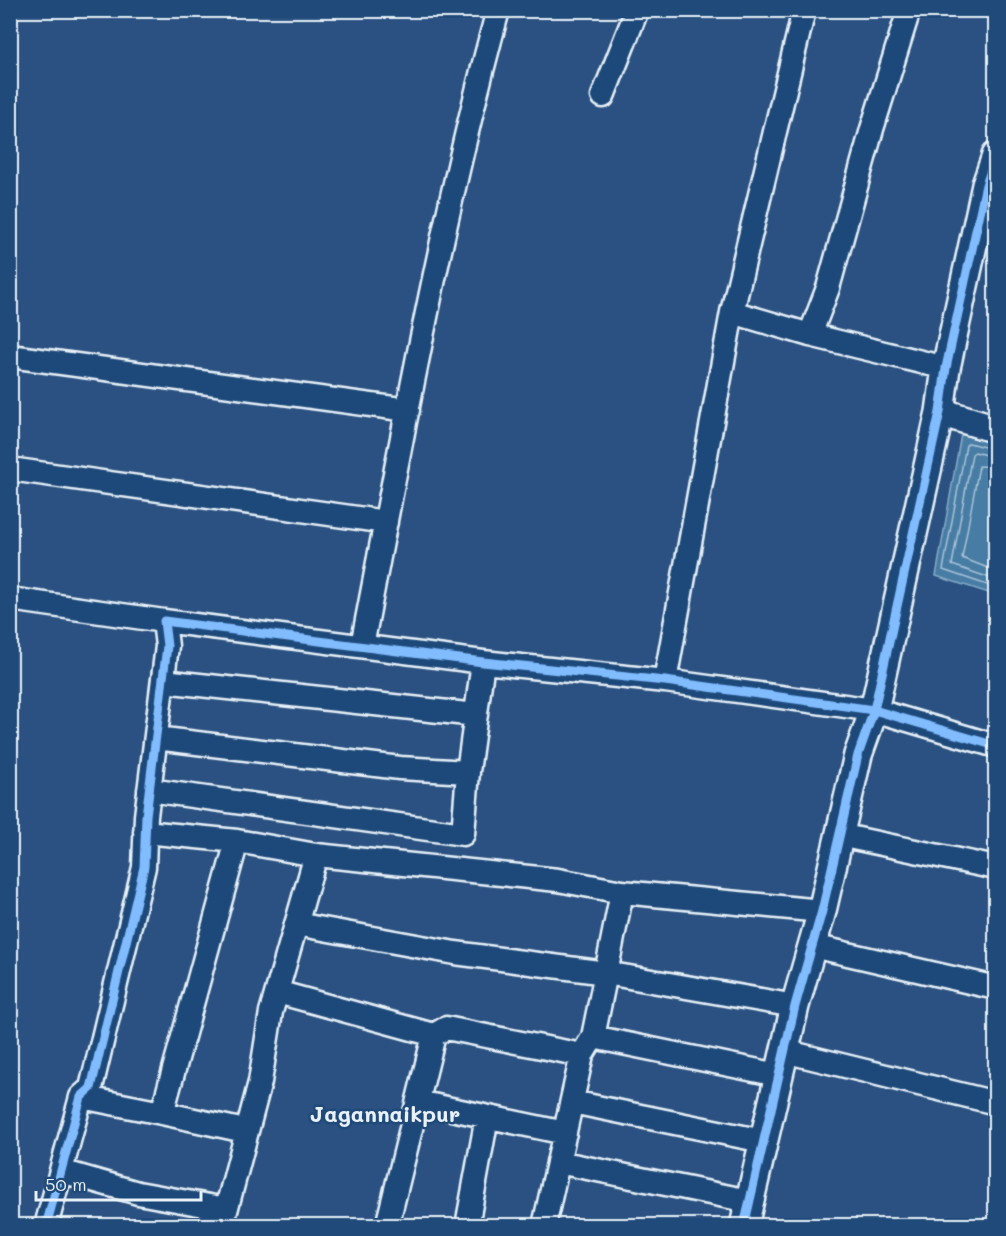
<svg xmlns="http://www.w3.org/2000/svg" width="1006" height="1236" font-family="Mali,sans-serif">
<rect width="100%" height="100%" fill="#2a5181"/>
<filter id="ink" filterUnits="userSpaceOnUse"><feTurbulence type="fractalNoise" baseFrequency=".0167" numOctaves="2"/><feDisplacementMap in="SourceGraphic" scale="12" xChannelSelector="R" yChannelSelector="G"/><feConvolveMatrix kernelMatrix="1 2 1 2 8 2 1 2 1" color-interpolation-filters="sRGB"/></filter>
<g filter="url(#ink)">
<path fill="#477ca4" stroke="#87abc6" stroke-width="1.5" d="M961 434 995 445V595L936 576Z"/>
<g fill="none" stroke-linecap="round" stroke-linejoin="round">
<path stroke="#a8c2d6" stroke-width="1.5" d="M996 450 969 443 966 445 943 570 996 588
M996 458 975 452 972 454 952 565 996 580
M996 467 979 466 962 558 996 571"/>
<defs>
<path id="minor" d="M804 10 732 312 810 335
M909 10 872 129 828 288 810 335 946 368
M603 96 637 10
M10 356 408 410
M10 469 386 522
M10 599 164 621
M362 646C403 433 441 220 498 10
M163 681 476 715
M665 681 732 312
M156 738 400 768 468 772 483 662
M149 790 463 834 468 772
M145 832 237 841 316 855
M839 835 996 868
M237 841 162 1113 245 1131
M622 892 606 973 795 1006
M296 924 455 953 606 973 593 1037 582 1055
M813 946 996 988
M277 992 434 1035 446 1028 582 1055 544 1226
M593 1037 778 1075
M784 1051 996 1103
M81 1097 162 1113
M418 1102 565 1133
M572 1102 763 1141
M558 1162 749 1201
M61 1171 138 1193 226 1209
M46 1226 81 1097 91 1088 144 867 146 816 167 646 164 621 483 662 665 681 874 710 996 746
M222 1226 260 1082 271 1012 316 855 558 880 622 892 822 911
M387 1226 434 1035
M467 1226 487 1117"/>
<path id="tertiary" d="M940 412 996 429
M744 1226 795 1006 822 911 858 755 874 710 940 412 946 368 986 185 996 156"/>
</defs>
<use href="#minor" stroke="#e8f1f8" stroke-width="27"/>
<use href="#tertiary" stroke="#e8f1f8" stroke-width="32"/>
<use href="#minor" stroke="#1f4a7a" stroke-width="22"/>
<use href="#tertiary" stroke="#1f4a7a" stroke-width="27"/>
<defs>
<path id="cycleway" d="M46 1226 81 1097 91 1088 144 867 146 816 167 646 164 621 483 662 665 681 874 710 996 746
M744 1226 795 1006 822 911 858 755 874 710 940 412 946 368 986 185 996 156"/>
</defs>
<use href="#cycleway" stroke="#1f4a7a" stroke-width="13"/>
<use href="#cycleway" stroke="#80bcff" stroke-width="9"/>
</g>
</g>
<g text-anchor="middle" dominant-baseline="central" stroke-width="5" stroke-linejoin="round" paint-order="stroke">
<g font-size="22" font-weight="bold" fill="#e8f1f8" stroke="#1f4a7a">
<text x="385" y="1113">Jagannaikpur</text>
</g>
</g>
<rect width="1006" height="1236" fill="none" stroke="#1f4a7a" stroke-width="36"/>
<rect x="18" y="18" width="970" height="1200" fill="none" stroke="#e8f1f8" stroke-width="2" filter="url(#ink)"/>
<path d="M36 1191v9h165v-9" fill="none" stroke="#e8f1f8" stroke-width="3"/>
<text x="45" y="1191" font-size="18" fill="#e8f1f8" stroke="#1f4a7a" stroke-width="4.5" paint-order="stroke">50 m</text>
</svg>
